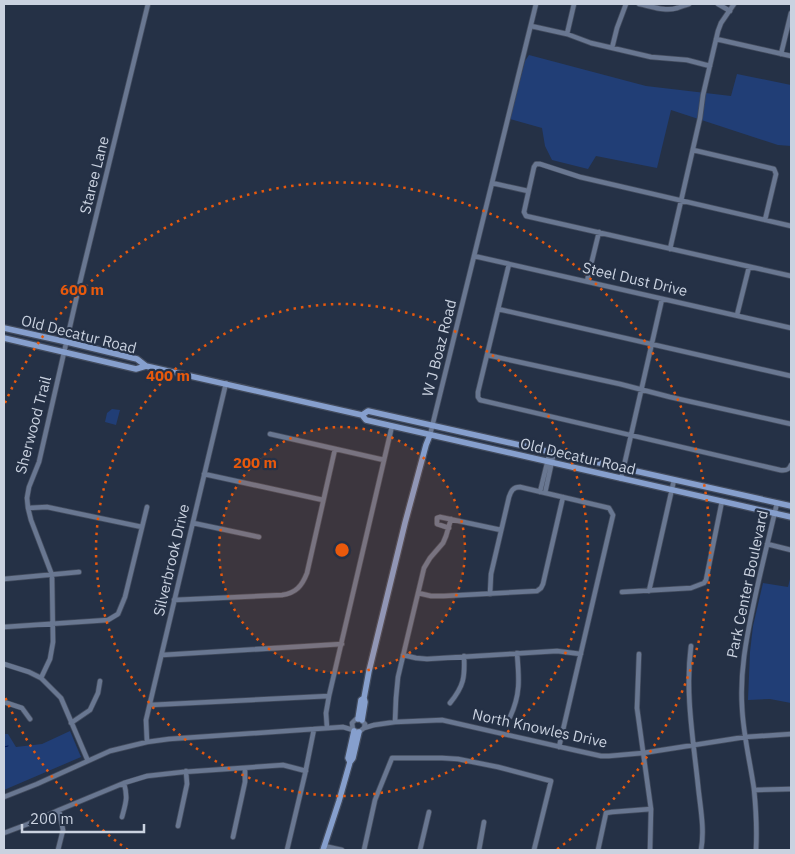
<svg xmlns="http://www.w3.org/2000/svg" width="795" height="854" font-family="'IBM Plex Sans',sans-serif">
<rect width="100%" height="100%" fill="#253146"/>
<path fill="#213e76" d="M529 55 646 86 731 96 737 74 791 85V146L778 145 671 110 657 168 596 156 588 169 552 160 545 146 542 128 510 119 525 61Z
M112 409 120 410 116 425 105 422 107 413Z
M790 579H791V703L770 699 748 700 750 652 753 626 763 583 788 587Z
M70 731 81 757 4 790V734H8L16 747 42 744Z"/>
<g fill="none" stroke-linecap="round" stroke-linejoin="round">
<path stroke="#001353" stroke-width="1" d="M4 747 8 746"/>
<defs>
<path id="minor" d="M639 4C651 6 665 12 677 8 681 7 685 5 689 4
M718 4 730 11
M531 26 567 34 591 43 651 57 687 60 710 66
M567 34 574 4
M716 39 791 56
M612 48 617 28 626 4
M781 54 791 13
M693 150 774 169 776 174 765 220
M492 183 528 191
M791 226 580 177 540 164H536L534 167 524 212 526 216 791 276
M670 249 700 118 703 95 718 31 721 23 734 4
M474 256 791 328
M509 264 478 392V397L480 400 780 470C786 471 789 470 791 465
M587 281 599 232
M498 309 791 376
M737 315 749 267
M487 355 620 384 670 397 791 424
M270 434 384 460
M430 435 536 4
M204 474 323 500
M621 479 662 299
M540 492 550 451
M545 493 554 452
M28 508 47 507 142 527
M193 523 259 537
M449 528 437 524V518L440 517 501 530
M767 544 791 550
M4 579 79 572
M649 591 674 480
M622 592 691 588 704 583 706 580 722 501
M418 593 431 596H444L537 591 541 588 543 584 563 497
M490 594 491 574 509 497C511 491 513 487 520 487L609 508 613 515 559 747
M174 600 282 595C296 593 302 586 307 573L335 449
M4 627 108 620 118 614 125 597 147 507
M691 646C685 692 693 738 698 785 700 806 705 829 701 850
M639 654 637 708 651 809 650 850
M162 655 342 644
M403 655 416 658 427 659 557 651 581 654
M4 664 29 672 41 678 61 698 88 761
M41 678 50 659 53 642 52 575 31 520 28 508 27 498 29 487 39 462 81 278 148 4
M4 702 22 708 30 719
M450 703C464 686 465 677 464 656
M150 705 329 696
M510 717C521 694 519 677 517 653
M395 722 396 698 398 677 424 568 430 558 443 543 446 536 451 519
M71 723 90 710 98 693 100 681
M327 728 326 713 329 696 392 426
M364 728 365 724 360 719H356L352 723 353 730 359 732 364 728 374 725 395 722 442 720 574 750 601 756H609L643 753 745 737 791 734
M147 742 146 720 226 383
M754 790 791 789
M4 797 37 784 110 751 147 742 169 739 343 727 353 730
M122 817C126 802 128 798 124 783
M178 826 187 784 186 771
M4 833 28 824 59 810 124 783 147 776 183 772 283 765 306 771
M233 837 245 782V768
M324 846 342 850
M58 850 63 830 59 810
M287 850 305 774 314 729
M364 850 375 800 392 758H442L458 759 498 767 551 781 534 850
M420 850 429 812
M479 850 484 822
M598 850 606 813 612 812 651 809
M756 850C757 830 756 809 754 789 750 761 743 734 742 706 740 672 746 640 753 607 760 572 769 538 777 503"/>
<path id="major" d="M4 328 67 342 137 359 146 366
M4 338 136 369 146 366 362 415 366 420 791 517
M362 415 368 411 791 506
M358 719 361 700 364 698
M362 720 365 702 364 698 369 671 405 523 426 445 430 435
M350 762 348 758 354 731
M323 850 339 801 350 762 353 758 359 732"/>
</defs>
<use href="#minor" stroke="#434c5e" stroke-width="6"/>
<use href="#major" stroke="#434c5e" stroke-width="8"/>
<use href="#minor" stroke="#697791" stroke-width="4.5"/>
<use href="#major" stroke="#869fcd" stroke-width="5.5"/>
</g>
<circle cx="342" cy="550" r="123" fill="#e8590c" fill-opacity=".12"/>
<g fill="none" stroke="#e8590c" stroke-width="2.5" stroke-dasharray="2.5 5">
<circle cx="342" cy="550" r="123"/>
<circle cx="342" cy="550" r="246"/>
<path d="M128 850A368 368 0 0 1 5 697M5 403A368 368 0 1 1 556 850"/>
</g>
<g text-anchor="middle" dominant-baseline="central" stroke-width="4.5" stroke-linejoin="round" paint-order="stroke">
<g font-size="15" fill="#cad2e0" stroke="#253146">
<text transform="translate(94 175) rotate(-76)">Staree Lane</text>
<text transform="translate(635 279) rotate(13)">Steel Dust Drive</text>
<text transform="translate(79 334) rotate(14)">Old Decatur Road</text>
<text transform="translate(439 348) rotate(-76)">W J Boaz Road</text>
<text transform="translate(33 425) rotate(-75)">Sherwood Trail</text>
<text transform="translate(578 456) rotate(13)">Old Decatur Road</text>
<text transform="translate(171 560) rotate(-77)">Silverbrook Drive</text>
<text transform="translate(747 584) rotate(-78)">Park Center Boulevard</text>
<text transform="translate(540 728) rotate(12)">North Knowles Drive</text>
</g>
</g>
<circle cx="342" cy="550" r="8" fill="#e8590c" stroke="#253146" stroke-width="2.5"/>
<g font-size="15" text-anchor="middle" font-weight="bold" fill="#e8590c" stroke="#253146" stroke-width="4.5" stroke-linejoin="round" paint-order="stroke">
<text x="82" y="295">600 m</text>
<text x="168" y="381">400 m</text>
<text x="255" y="468">200 m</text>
</g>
<rect width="795" height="854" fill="none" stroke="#cad2e0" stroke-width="10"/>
<path d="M22 824v8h122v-8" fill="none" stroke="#cad2e0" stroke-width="2.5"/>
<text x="30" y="824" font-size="15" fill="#cad2e0" stroke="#253146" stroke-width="4" paint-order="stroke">200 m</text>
</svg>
